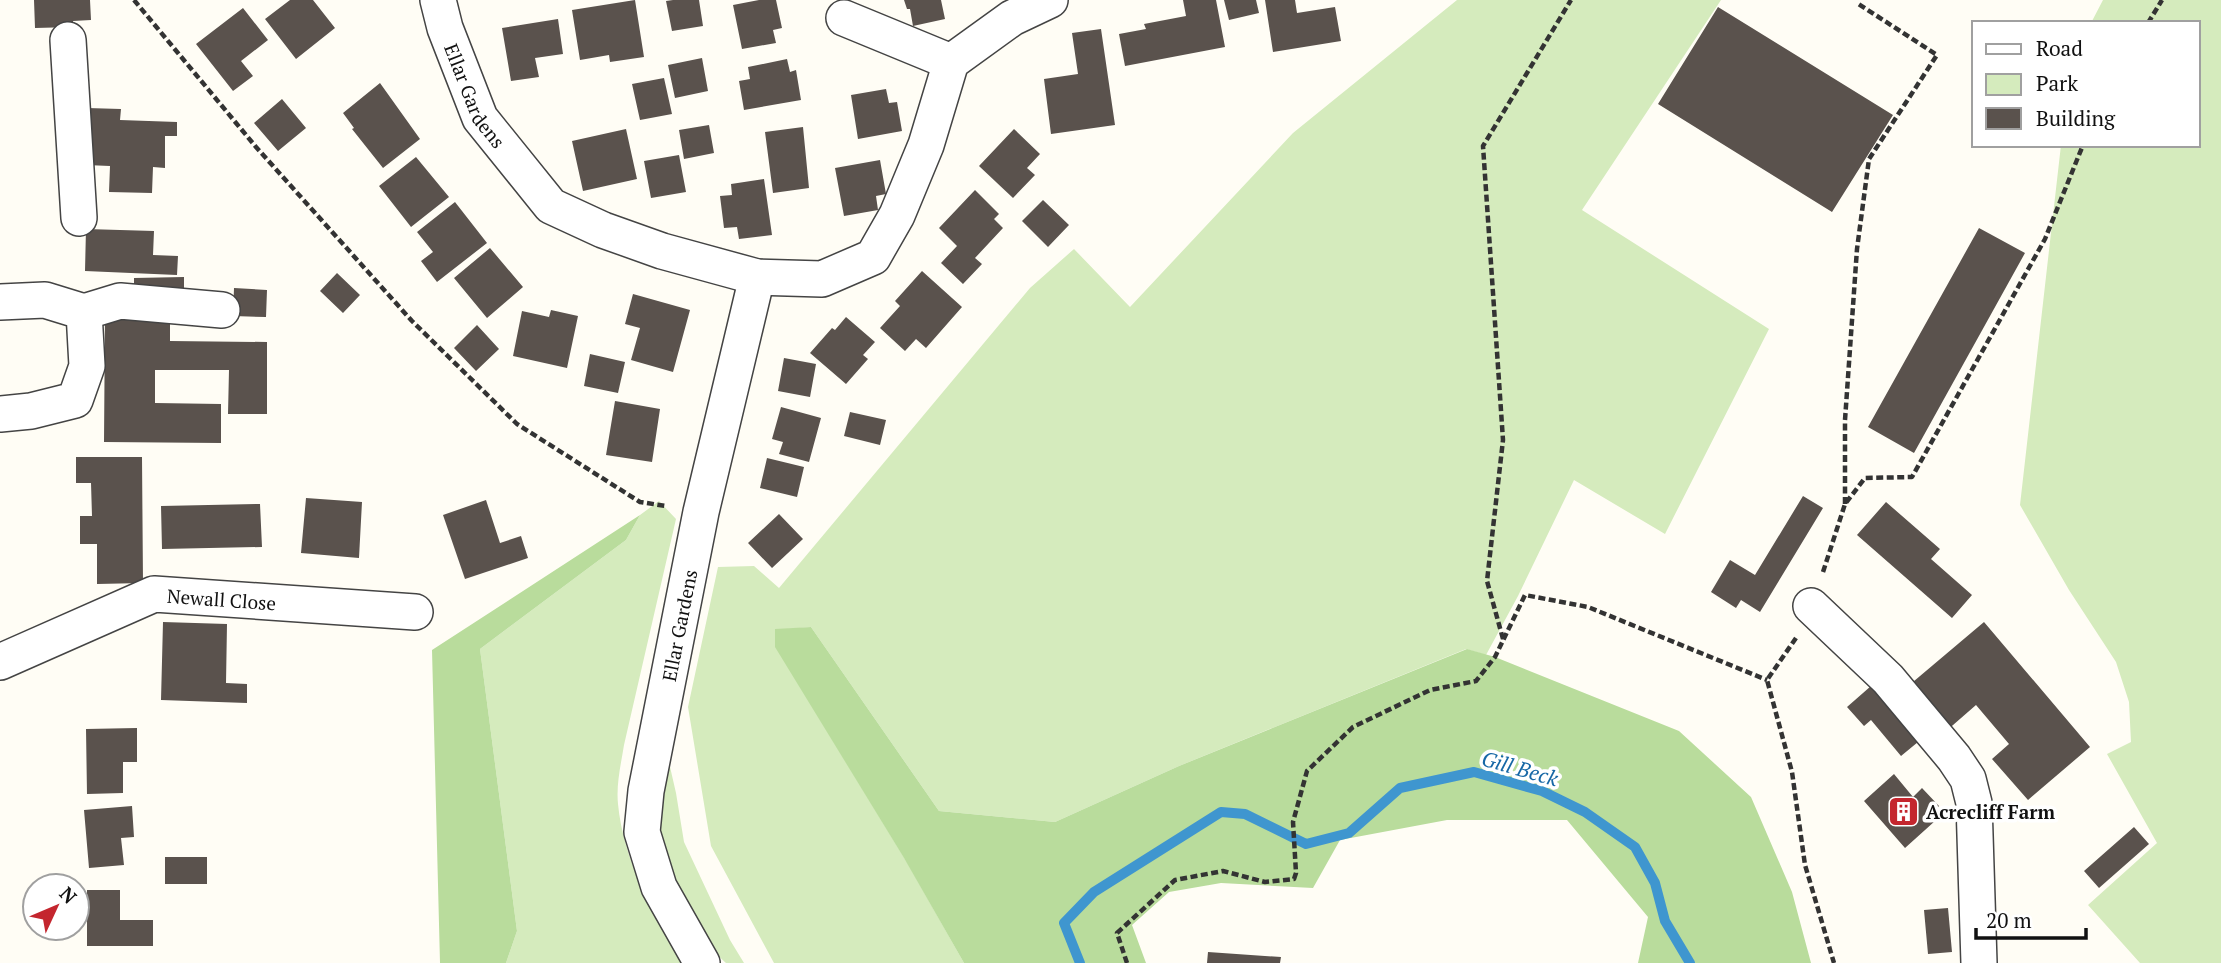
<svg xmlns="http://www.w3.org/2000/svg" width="2221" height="963" font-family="'PT Serif',serif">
<rect width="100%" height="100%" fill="#fffdf5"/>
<path fill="#d5ebbd" d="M1457 0H1721L1582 210 1769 329 1665 534 1574 480 1518 596 1486 655 1466 649 1179 766 1055 822 939 811 811 627 776 630V647L908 864 964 963H774L711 846 688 707 718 567 754 566 779 588 1030 288 1074 249 1130 307 1293 133Z
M2103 0H2221V963H2140L2088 905 2157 843 2107 754 2131 742 2129 702 2116 662 2069 590 2020 505 2061 145H2198V23H2091Z
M659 501 676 519 624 745C621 764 616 784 618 804 623 859 654 919 686 963H506L517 931 480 649 626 540 640 515Z
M665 745 676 793 684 842 730 940 744 963H726L713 951 677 893 656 837Z"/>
<path fill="#b9dc9c" d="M640 515 626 540 480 649 517 931 506 963H440L432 650Z
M811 627 939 811 1055 822 1179 766 1467 649 1495 657 1679 731 1751 797 1792 892 1811 963H1638L1648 917 1567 820H1447L1340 840 1313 888 1221 883 1169 892 1132 925 1146 963H964L904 858 775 647V629Z"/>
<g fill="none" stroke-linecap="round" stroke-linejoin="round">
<path stroke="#3f96cf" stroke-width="10" d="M1080 963 1064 923 1094 892 1221 812 1245 814 1306 844 1349 833 1400 788 1474 772 1542 791 1585 812 1635 847 1655 883 1665 921 1690 963"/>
</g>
<path fill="#5a524d" d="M34 0H90L91 20 73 21V27L35 28Z
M290 0H313L335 28 296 59 265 19Z
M635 0 644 57 610 62 609 55 580 60 572 10Z
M673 0H699L703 26 672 31 666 1Z
M759 0H776L782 28 773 30 776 43 742 49 733 5Z
M904 0H941L945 19 913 26 910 9H907Z
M1183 0H1216L1225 47 1125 66 1119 34 1146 29 1144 24 1186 16Z
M1224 0H1256L1259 13 1229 20Z
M1265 0H1295L1297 13 1335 7 1341 41 1273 52Z
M1718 7 1893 115 1832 212 1658 104Z
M243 8 268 40 241 61 253 76 233 91 196 44Z
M558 19 563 54 535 58 539 77 511 81 502 28Z
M1101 29 1115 125 1051 134 1044 79 1078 74 1072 33Z
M702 58 708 91 675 98 668 65Z
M787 59 790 72 796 70 801 100 744 110 739 81 750 79 748 67Z
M664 78 672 114 640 120 632 84Z
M380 83 420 139 383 168 352 129 354 128 343 113Z
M886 89 889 103 897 102 902 131 858 139 851 95Z
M282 99 306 128 278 151 254 123Z
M87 108 121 109 120 120 177 122V136H165V168L153 167 152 193 109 192 110 166 86 165Z
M709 125 714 153 684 159 679 130Z
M803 127 809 188 773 193 765 132Z
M626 129 637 179 583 191 572 141Z
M1014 129 1040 154 1027 168 1035 175 1013 198 979 166Z
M679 155 686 192 651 198 644 161Z
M416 157 449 197 411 227 379 186Z
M880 160 886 194 876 196 878 210 844 216 835 168Z
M764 179 772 235 739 239 737 227 724 228 720 196 732 195 731 184Z
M975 190 999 214 994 219 1003 228 975 258 982 264 963 284 941 263 957 246 939 228Z
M1043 200 1069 225 1048 247 1022 221Z
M455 202 487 243 437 282 421 261 433 252 417 232Z
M1979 228 2025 253 1914 453 1868 427Z
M86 229 154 231 153 255 178 256 177 275 85 271Z
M490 248 523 287 487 318 454 278Z
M922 271 962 307 926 348 916 339 905 351 880 328 900 306 895 301Z
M337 273 360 295 343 313 320 291Z
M184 277V299H134V278Z
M234 288 267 290 266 317 233 316Z
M633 294 690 310 673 372 631 360 640 328 625 324Z
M551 310 578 316 567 368 513 356 522 311 549 317Z
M105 313H170V341L267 342V414H228L229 370H155V403L221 404V443L104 442Z
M846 317 875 342 863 355 868 359 846 384 810 353 832 328 835 330Z
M477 325 499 349 476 371 454 348Z
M590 354 625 362 618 393 584 386Z
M784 358 816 364 810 397 778 391Z
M615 401 660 409 652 462 606 455Z
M781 407 821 418 809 462 779 454 783 442 772 439Z
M850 412 886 420 880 445 844 436Z
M76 457H142L143 583 97 584V544H80V516H92L91 483H76Z
M767 458 804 467 797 497 760 488Z
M1803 496 1823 508 1760 612 1741 600 1736 608 1711 592 1730 560 1755 575Z
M306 498 362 502 359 558 301 553Z
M486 500 500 543 521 536 528 558 465 579 443 515Z
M1886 502 1940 549 1931 559 1972 595 1952 618 1857 535Z
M260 504 262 547 162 549 161 506Z
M779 514 803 539 772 568 748 543Z
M163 622 227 624 226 683 247 684V703L161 700Z
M1984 622 2090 747 2028 800 1992 759 2009 744 1976 705 1945 732 1907 687Z
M1871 686 1918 742 1901 756 1871 720 1864 726 1847 707Z
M137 728V762H123V793L87 794 86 729Z
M1894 774 1913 797 1922 788 1939 806 1930 815 1935 821 1905 848 1864 801Z
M132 806 134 837 121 838 124 865 89 868 84 810Z
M2134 827 2149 844 2099 888 2084 871Z
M165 857H207V884H165Z
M87 890H120V920H153V946H87Z
M1948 908 1952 952 1928 954 1924 910Z
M1208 952 1281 957 1280 963H1207Z"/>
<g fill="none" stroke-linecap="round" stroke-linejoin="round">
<defs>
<g id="minor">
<path id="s1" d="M438 0 445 28 480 118 551 206 603 230 662 251 757 277 822 279 873 257 897 215 926 145 951 62 1012 18 1050 0"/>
<path d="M844 18 951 62"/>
<path d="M68 40 79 218"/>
<path d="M0 302 45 300 84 312 87 366 75 400 31 411 0 414"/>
<path d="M84 312 120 301 222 310"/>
<path d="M1811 606 1888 679 1954 758 1968 779 1974 803 1979 963"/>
<path id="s2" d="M0 662 154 594 415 612"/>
<path id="s3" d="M702 963 659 887 642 832 646 791 701 512 757 277"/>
</g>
</defs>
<use href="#minor" stroke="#444" stroke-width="38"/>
<path stroke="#333" stroke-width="4.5" stroke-dasharray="7 3.5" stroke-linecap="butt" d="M134 0 256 147 412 321 517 424 640 502 666 506
M2148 23 2162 0
M1845 504V420L1857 249 1869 159 1937 55 1857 3
M1823 572 1845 504 1865 478 1912 477 2045 239 2083 145
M1796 638 1767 680 1792 772 1805 865 1834 963
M1503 639 1487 581 1503 440 1483 146 1571 0
M1127 963 1117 933 1175 880 1223 871 1265 882 1294 879 1296 873 1293 822 1307 771 1353 727 1430 690 1476 681 1495 657 1525 595 1588 607 1767 680"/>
<use href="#minor" stroke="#fff" stroke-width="35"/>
</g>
<defs>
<symbol id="building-square" viewBox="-11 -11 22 22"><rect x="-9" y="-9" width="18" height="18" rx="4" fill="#c4262e" stroke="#fff"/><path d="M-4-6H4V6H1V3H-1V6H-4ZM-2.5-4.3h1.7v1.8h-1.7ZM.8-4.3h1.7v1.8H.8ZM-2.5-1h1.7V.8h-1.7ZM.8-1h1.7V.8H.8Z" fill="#fff"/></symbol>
</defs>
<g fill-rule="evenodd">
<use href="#building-square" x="1886" y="794" width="35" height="35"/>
</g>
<g text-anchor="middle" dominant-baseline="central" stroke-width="7" stroke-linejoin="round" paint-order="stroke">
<g font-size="19" fill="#111" stroke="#fff">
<text stroke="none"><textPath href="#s1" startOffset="103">Ellar Gardens</textPath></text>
<text stroke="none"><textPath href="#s2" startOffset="236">Newall Close</textPath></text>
<text stroke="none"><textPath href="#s3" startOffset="355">Ellar Gardens</textPath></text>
</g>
<g font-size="19" font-weight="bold" fill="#111" stroke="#fff" text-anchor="start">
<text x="1926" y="811">Acrecliff Farm</text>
</g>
<g font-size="21" font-style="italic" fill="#1768a6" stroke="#fff">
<text transform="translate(1520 768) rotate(16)">Gill Beck</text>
</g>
</g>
<rect x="1972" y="21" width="228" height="126" fill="#ffffff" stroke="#a0a0a0" stroke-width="2"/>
<rect x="1986" y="44" width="35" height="10" fill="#ffffff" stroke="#a0a0a0" stroke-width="2"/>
<text x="2036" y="56" font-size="21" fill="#111111">Road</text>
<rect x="1986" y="74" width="35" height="21" fill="#d5ebbd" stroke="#a0a0a0" stroke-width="2"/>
<text x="2036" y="91" font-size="21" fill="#111111">Park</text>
<rect x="1986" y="108" width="35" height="21" fill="#5a524d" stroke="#a0a0a0" stroke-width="2"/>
<text x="2036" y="126" font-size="21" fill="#111111">Building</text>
<g transform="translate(56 907) rotate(46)"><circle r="33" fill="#ffffff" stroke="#a0a0a0" stroke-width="2"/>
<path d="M0-5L12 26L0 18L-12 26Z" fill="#c4262e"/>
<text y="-10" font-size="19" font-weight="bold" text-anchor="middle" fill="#111111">N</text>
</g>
<path d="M1976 928v10h110v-10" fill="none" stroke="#111111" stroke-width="3.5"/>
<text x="1986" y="928" font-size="21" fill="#111111" stroke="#ffffff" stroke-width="5" paint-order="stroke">20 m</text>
</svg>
